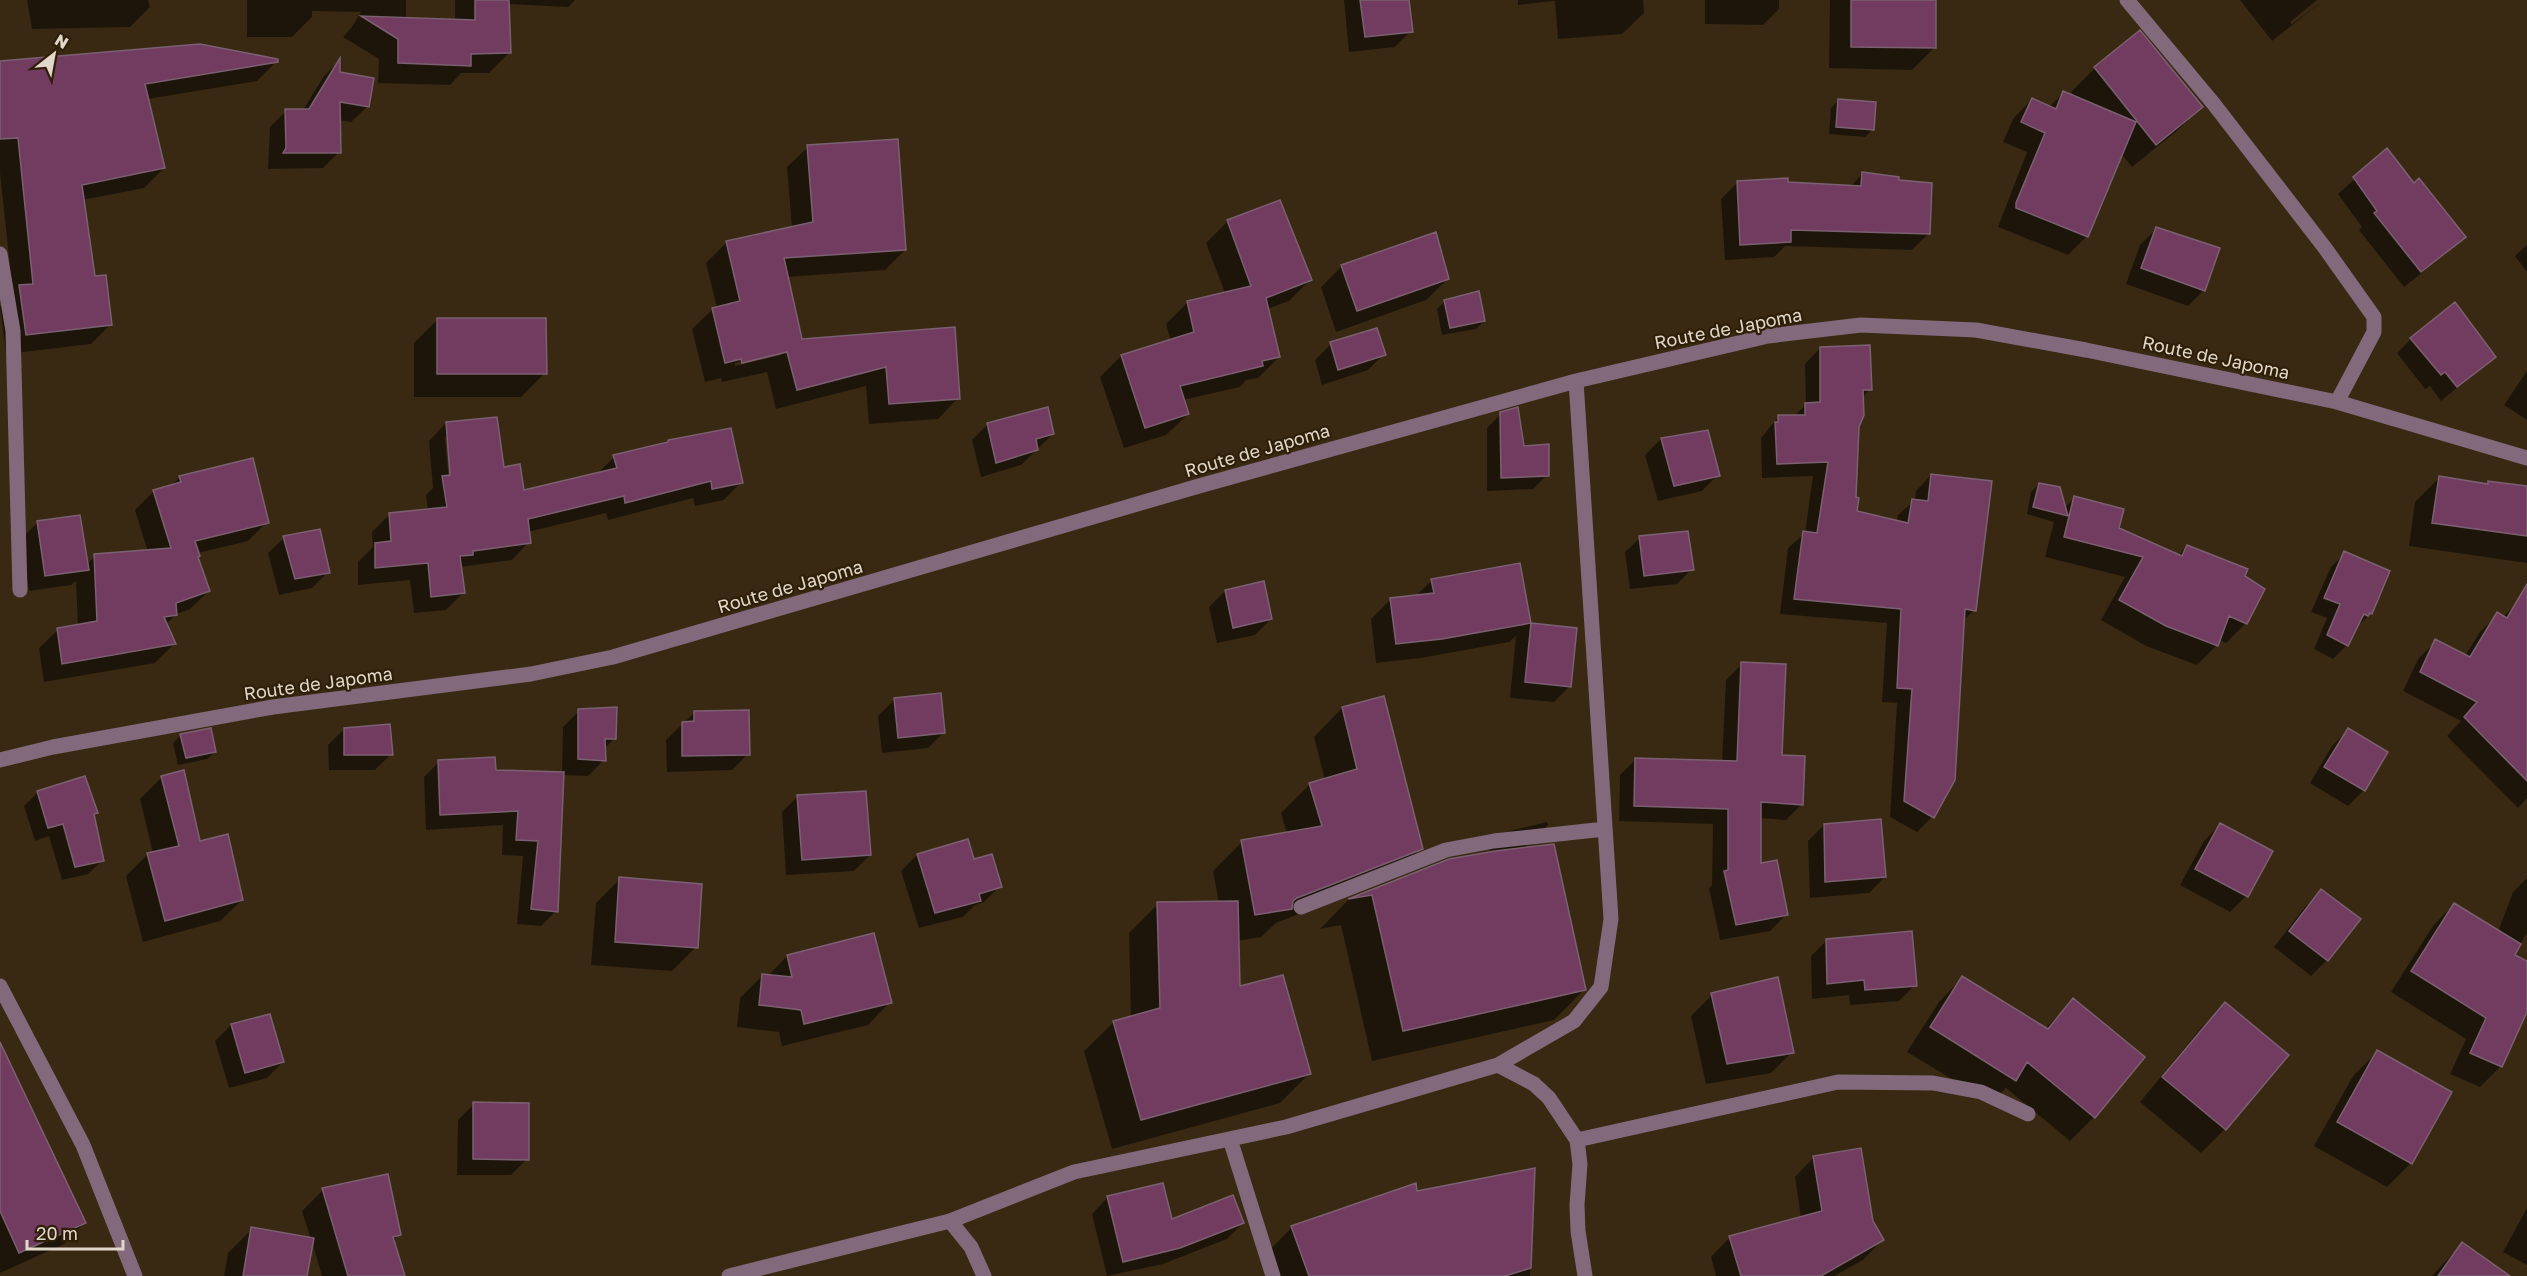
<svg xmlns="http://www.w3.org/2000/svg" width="2527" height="1276" font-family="'Golos Text',sans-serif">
<rect width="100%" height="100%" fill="#392913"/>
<path fill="#0007" fill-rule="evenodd" d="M27 0H148L150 7 130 27 32 29Z
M247 0H406V19L455 21V0H575L568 7 508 4 509 53 489 73H461L450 85 378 83 379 59 343 37 351 28 361 12 312 11V17L292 37H247Z
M1344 0H1407L1411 31 1395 47 1349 52Z
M1518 0H1643L1644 13 1622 34 1558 39 1555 1 1518 5Z
M1705 0H1779V9L1763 25 1705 24Z
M1830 0H1935L1934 48 1912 70 1829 68Z
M2240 0H2317L2290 22 2292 24 2324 0 2272 41Z
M277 61 257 81 148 99 164 168 144 188 82 200 93 278 111 324 91 344 6 354 0 307 13 294 0 173V63Z
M338 62V73L368 106 351 122 339 120V152L323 168 268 169 270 127 286 111 303 110 324 76Z
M2095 68 2201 107 2178 130 2132 167 2121 154 2087 236 2068 255 1998 227 2027 152 2003 142 2013 119 2032 99 2049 107 2063 93 2077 99 2071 92Z
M1838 101 1873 129 1865 137 1829 134 1831 108Z
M808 147 905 250 885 270 786 277 801 340 953 329 958 398 938 419 869 424 866 386 776 409 767 372 722 382 721 378 705 382 692 329 713 309 717 308 706 263 727 242 792 228 787 167ZM781 352V355L735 366V363Z
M2387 150 2413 185 2464 236 2448 252 2404 287 2359 230 2362 227 2338 194Z
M1862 174 1928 234 1912 250 1785 246 1774 257 1725 260 1721 199 1737 183 1850 187Z
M1228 221 1310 280 1289 301 1267 309 1279 357 1258 378 1246 380 1240 387 1183 400 1188 414 1166 435 1124 448 1100 377 1121 356 1171 341 1166 324 1187 303 1225 293 1206 243Z
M2156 229 2204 290 2188 306 2126 284 2140 245Z
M2527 245V272L2515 256Z
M1342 266 1448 279 1426 300 1336 332 1321 287Z
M1445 301 1484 321 1476 329 1442 335 1437 309Z
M438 319 545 373 521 397H414V343Z
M2411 339 2494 357 2441 401 2430 386 2425 389 2397 353Z
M1331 344 1384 354 1368 370 1322 385 1315 360Z
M1820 348 1870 389 1862 398 1857 427 1855 513 1897 522 1898 515 1915 500 1916 491 1931 475 1974 610 1963 621 1932 817 1917 832 1890 817 1897 703 1882 702 1887 623 1780 614 1788 548 1805 533 1813 476 1762 478 1761 438 1779 416H1794L1806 405 1805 364Z
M2527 371V420L2504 405Z
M1501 414 1522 447 1547 475 1533 489 1487 491V428Z
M446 423 502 469 522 492 596 475 614 457 668 441 741 482 724 500 695 506 693 498 608 520 606 513 528 532 529 542 512 560 460 567 463 593 446 610 414 613 410 580 358 585V562L373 547 372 532 390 514 428 510 426 495 433 488 429 441ZM445 437H448L452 483H449Z
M988 424 1053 434 1021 465 981 477 972 440Z
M1661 439 1718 475 1702 491 1658 501 1645 455Z
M180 477 267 522 248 541 198 553 196 557 209 591 190 609 176 614 166 625 174 644 155 663 44 682 39 648 58 630 78 626 76 581 71 585 29 591 21 539 37 523 87 564 95 556 148 552 135 510 154 491 171 486Z
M2439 478 2527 489V563L2409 546 2415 502Z
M2039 484 2064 508 2075 498 2117 529 2178 556 2187 546 2243 577 2246 623 2226 643 2219 640 2216 646 2197 665 2146 646 2101 620 2125 577 2045 557 2054 522 2027 514 2031 492Z
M284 538 328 572 312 588 279 595 268 553Z
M1640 538 1692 569 1677 584 1630 589 1625 552Z
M2345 553 2371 613 2357 627 2347 645 2333 659 2314 649 2327 618 2311 612 2331 567Z
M1519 565 1530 624 1575 629 1570 686 1554 702 1510 698 1516 636 1509 642 1421 658 1376 663 1371 619 1391 599 1415 597 1432 580Z
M1225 591 1271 619 1255 635 1217 643 1209 607Z
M2518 602 2527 608V798L2518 808 2447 736 2461 721 2403 691 2418 659 2436 641 2465 656 2480 632 2498 614 2503 617Z
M1742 664 1802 804 1786 820 1759 818V865L1786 915 1770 931 1720 940 1709 888 1712 885 1713 824 1619 821 1620 775 1636 759 1722 762 1726 680Z
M1383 698 1421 848 1393 877 1276 923 1261 937 1237 941 1238 988 1309 1074 1280 1103 1112 1149 1084 1051 1114 1022 1131 1017 1129 933 1158 904 1219 903 1213 871 1242 842 1287 834 1281 813 1310 784 1325 780 1314 737 1342 708Z
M894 700 944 732 928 748 882 753 878 716Z
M579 711 614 739 604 749V760L588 776 562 775 556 911 541 926 517 924 523 856 502 855 503 825 426 830 424 777 439 762 494 772 562 773 563 727Z
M694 713 748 754 732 770 667 772 666 740Z
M344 729 391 754 375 770H329L328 745Z
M2348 730 2386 753 2364 790 2348 806 2310 783 2332 746Z
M181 735 215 752 207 759 178 765 173 743Z
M162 777 199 843 242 900 220 921 143 942 126 876 148 854 153 853 140 799Z
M38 792 96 813 93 816 102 861 88 874 62 880 49 836 35 841 24 806Z
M798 796 870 855 854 871 786 875 782 812Z
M1547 822 1548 825 1523 849 1585 989 1554 1020 1372 1061 1341 925 1320 929 1348 900 1449 861 1486 854 1509 831Z
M1824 825 1885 877 1869 893 1810 898 1808 841Z
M2220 825 2246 896 2230 912 2180 885 2204 841Z
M917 855 973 861 1000 886 984 902 975 905 963 917 919 928 901 871Z
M2527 878V933L2513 956 2527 962V1009L2501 1066 2480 1087 2450 1074 2466 1039 2391 992 2433 926 2454 904 2498 932 2513 892Z
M620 879 696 947 672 971 591 965 596 903Z
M2321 891 2327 960 2311 976 2274 947 2305 907Z
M1827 940 1915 985 1899 1001 1850 1005 1849 995 1812 999 1811 956Z
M787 956 890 1002 868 1025 782 1046 779 1032 737 1027 740 998 763 975 768 976Z
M1962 978 2045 1029 2073 1000 2094 1117 2070 1141 2006 1088 1991 1103 1907 1052 1939 1002Z
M1712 995 1792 1052 1771 1073 1706 1084 1691 1016Z
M2225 1004V1129L2201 1153 2140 1102 2201 1028Z
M231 1025 283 1062 267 1078 229 1088 215 1041Z
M0 1046 84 1223 64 1244 0 1273Z
M2377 1052 2450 1093 2411 1163 2387 1187 2314 1146 2353 1076Z
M474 1104 527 1159 511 1175H457L458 1120Z
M1814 1157 1872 1221 1882 1240 1863 1260 1834 1276H1716L1711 1257 1730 1237 1801 1218 1795 1177Z
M1533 1170 1530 1276H1272L1265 1255 1292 1227 1415 1193Z
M323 1190 400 1234 393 1241 403 1276H322L312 1242 306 1276H224L228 1253 252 1229 311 1239 302 1211Z
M1108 1197 1171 1221 1243 1223 1227 1239 1163 1264 1107 1276 1092 1214Z
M2527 1208V1265L2503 1252Z
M2462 1244 2508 1276H2432Z"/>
<path fill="#723c61" stroke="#7b6071" stroke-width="1.5" d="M475 0H509L511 53 471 54V66L398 63V39L361 16 475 20Z
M1360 0H1409L1413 32 1365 37Z
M1851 0H1936V48L1851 47Z
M2140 30 2203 107 2156 145 2094 67Z
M200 44 278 59V62L145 84 165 168 82 185 95 276 106 275 112 325 26 335 19 285 33 284 18 138 0 139V61Z
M340 58V72L374 78 369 107 340 102 341 153H283L286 148 285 109H309Z
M2063 91 2136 122 2088 237 2016 208V203L2045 133 2021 122 2032 98 2056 109Z
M1838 99 1876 102 1874 130 1836 127Z
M898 139 906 250 784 258 802 339 955 327 960 399 889 404 886 367 797 390 787 352 742 363 741 359 725 363 712 308 740 301 726 241 813 222 807 145Z
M2387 148 2414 183 2419 178 2466 237 2421 272 2374 213 2377 211 2353 177Z
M1862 172 1899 177V180L1932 183 1930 234 1791 230V242L1740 245 1737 181 1788 178V182L1861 186Z
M1280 200 1312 280 1266 298 1280 357 1262 361 1263 366 1180 386 1189 414 1145 428 1121 355 1194 332 1187 301 1251 286 1227 220Z
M2156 227 2220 248 2205 291 2141 268Z
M1436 232 1449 279 1357 311 1341 265Z
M1479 291 1485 321 1450 328 1444 300Z
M2455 302 2496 357 2457 387 2445 372 2441 375 2410 338Z
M437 318H546L547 374H437Z
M1377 328 1386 355 1338 370 1330 342Z
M1870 345 1872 390H1863L1864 415 1859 427 1856 497 1859 498 1857 511 1908 523 1912 499 1928 501 1931 474 1992 481 1976 611 1965 609 1955 780 1934 818 1904 801 1912 689 1897 688 1901 609 1794 599 1803 531 1817 533 1828 462 1777 464 1775 422H1778V415H1805V403L1820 402V347Z
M1048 407 1054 434 1036 439 1038 450 996 463 987 423Z
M1518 407 1524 446 1549 444V476L1501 478 1500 412Z
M497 417 504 467 520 464 524 490 617 468 613 455 668 442V440L731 428 743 483 712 489 711 481 625 503 624 496 528 519 531 543 473 551V555L460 556 465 593 431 597 428 563 375 568V543L391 541 389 513 447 507 442 476 450 475 446 422Z
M1708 430 1720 476 1674 486 1661 438Z
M253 458 269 523 195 541 200 556 198 557 210 591 176 603 177 615 164 617 176 644 62 664 57 628 97 621 94 554 171 548 153 490 181 482 179 476Z
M2439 476 2488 484V481L2527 486V536L2432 523Z
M2039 483 2060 487 2068 516 2033 507Z
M2074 496 2124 509 2119 528 2182 556 2187 545 2248 569 2245 576 2265 589 2247 624 2229 616 2218 646 2166 626 2119 600 2143 557 2064 537Z
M80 515 89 570 45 576 37 521Z
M320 529 330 573 295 579 283 536Z
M1688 531 1694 570 1644 576 1639 536Z
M2344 551 2390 571 2372 614 2370 613 2368 616 2364 614 2348 646 2327 635 2340 604 2324 598Z
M1520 563 1531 623 1442 639 1396 644 1390 598 1434 593 1431 579Z
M1264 581 1272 619 1233 628 1225 590Z
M2527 584V781L2464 717 2477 702 2420 672 2435 639 2470 657 2497 612 2507 618Z
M1531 623 1577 628 1571 687 1525 682Z
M1741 662 1786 664 1782 755 1805 756 1803 805 1761 802V863L1777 860 1788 915 1736 925 1724 871 1728 870V809L1634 806 1635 758 1737 761Z
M941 693 945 733 898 738 894 698Z
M1384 696 1423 849 1297 898 1293 901 1292 909 1255 915 1241 840 1322 826 1309 783 1357 769 1342 707Z
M617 707 616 739H605L606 761 578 759V709Z
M749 710 750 755 682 756V722L694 721V711Z
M390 724 393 755H344V728Z
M211 728 216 752 186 758 180 734Z
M2348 728 2388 752 2365 791 2324 767Z
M495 757 496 770 564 772 558 912 531 909 538 841 516 840 518 811 440 815 438 760Z
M184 770 200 841 228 834 243 900 165 921 147 853 179 846 161 776Z
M85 776 98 813 94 814 104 861 75 867 63 824 48 828 37 791Z
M866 791 871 855 802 860 797 795Z
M1881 819 1886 877 1825 882 1824 824Z
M2220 823 2273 851 2248 897 2195 869Z
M968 839 974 859 992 854 1002 887 979 894 981 901 935 913 917 854Z
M1554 844 1586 990 1403 1031 1372 895 1348 899 1449 859 1495 851Z
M619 877 702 884 698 948 615 942Z
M2321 889 2361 919 2328 961 2289 931Z
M1238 901 1240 986 1283 975 1311 1074 1141 1120 1113 1021 1160 1008 1157 902Z
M2454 903 2521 944 2515 955 2527 961V1012L2502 1067 2470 1053 2486 1018 2411 971Z
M1912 931 1917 986 1865 990 1864 980 1827 984 1826 939Z
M874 933 892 1003 804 1024 801 1010 759 1005 762 974 792 977 787 955Z
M1962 976 2048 1029 2073 998 2145 1057 2095 1118 2027 1062 2016 1081 1930 1027Z
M1778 977 1794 1053 1727 1064 1711 993Z
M2225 1002 2289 1055 2226 1130 2162 1077Z
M270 1014 284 1062 245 1073 231 1024Z
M0 1042 86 1223 19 1253 0 1211Z
M2377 1050 2452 1092 2412 1164 2337 1122Z
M473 1102 529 1103V1160L473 1159Z
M1861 1148 1873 1221 1884 1240 1821 1276H1741L1729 1236 1822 1211 1813 1156Z
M1535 1168 1531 1268 1505 1276H1309L1291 1226 1416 1183 1417 1191Z
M388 1174 401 1235 393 1237 405 1276H348L322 1188Z
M1163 1183 1172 1219 1233 1195 1244 1223 1180 1248 1123 1262 1107 1196Z
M251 1227 314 1238 307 1276H243Z
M2462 1242 2510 1276H2438Z"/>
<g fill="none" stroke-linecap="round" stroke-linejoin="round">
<path stroke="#826a7c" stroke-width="15" d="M2127 0 2213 103 2325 248 2374 317V332L2337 402
M0 254 13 331 20 590
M0 760 53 747 273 707 531 674 613 657 1199 486 1576 381 1768 336 1861 325 1976 330 2086 350 2337 402 2527 458
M1301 907 1446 850 1494 841 1605 829
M0 986 83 1145 135 1276
M1498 1065 1534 1084 1549 1098 1577 1140 1580 1164 1577 1205 1578 1231 1585 1276
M1230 1139 1273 1276
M1577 1140 1838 1082 1933 1083 1981 1092 2028 1114
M950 1221 971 1247 984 1276
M729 1276 950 1221 1074 1172 1286 1127 1498 1065 1574 1021 1601 987 1611 919 1576 381"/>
</g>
<g text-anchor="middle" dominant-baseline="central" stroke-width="4.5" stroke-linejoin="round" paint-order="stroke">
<g font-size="18" fill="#e1d7ca" stroke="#2f1f08">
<text transform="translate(1728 328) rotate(-11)">Route de Japoma</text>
<text transform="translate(2216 357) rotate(12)">Route de Japoma</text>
<text transform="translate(1257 450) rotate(-16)">Route de Japoma</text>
<text transform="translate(790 586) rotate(-16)">Route de Japoma</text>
<text transform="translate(318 683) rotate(-8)">Route de Japoma</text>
</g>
</g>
<g transform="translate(54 54) rotate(31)" stroke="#2f1f08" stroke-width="4.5" paint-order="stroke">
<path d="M0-4.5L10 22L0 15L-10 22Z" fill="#e1d7ca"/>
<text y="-9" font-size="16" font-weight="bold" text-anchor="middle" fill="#e1d7ca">N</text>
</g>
<path d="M27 1240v9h96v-9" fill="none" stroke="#e1d7ca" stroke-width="3"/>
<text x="36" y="1240" font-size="18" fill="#e1d7ca" stroke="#2f1f08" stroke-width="4.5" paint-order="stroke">20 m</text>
</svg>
